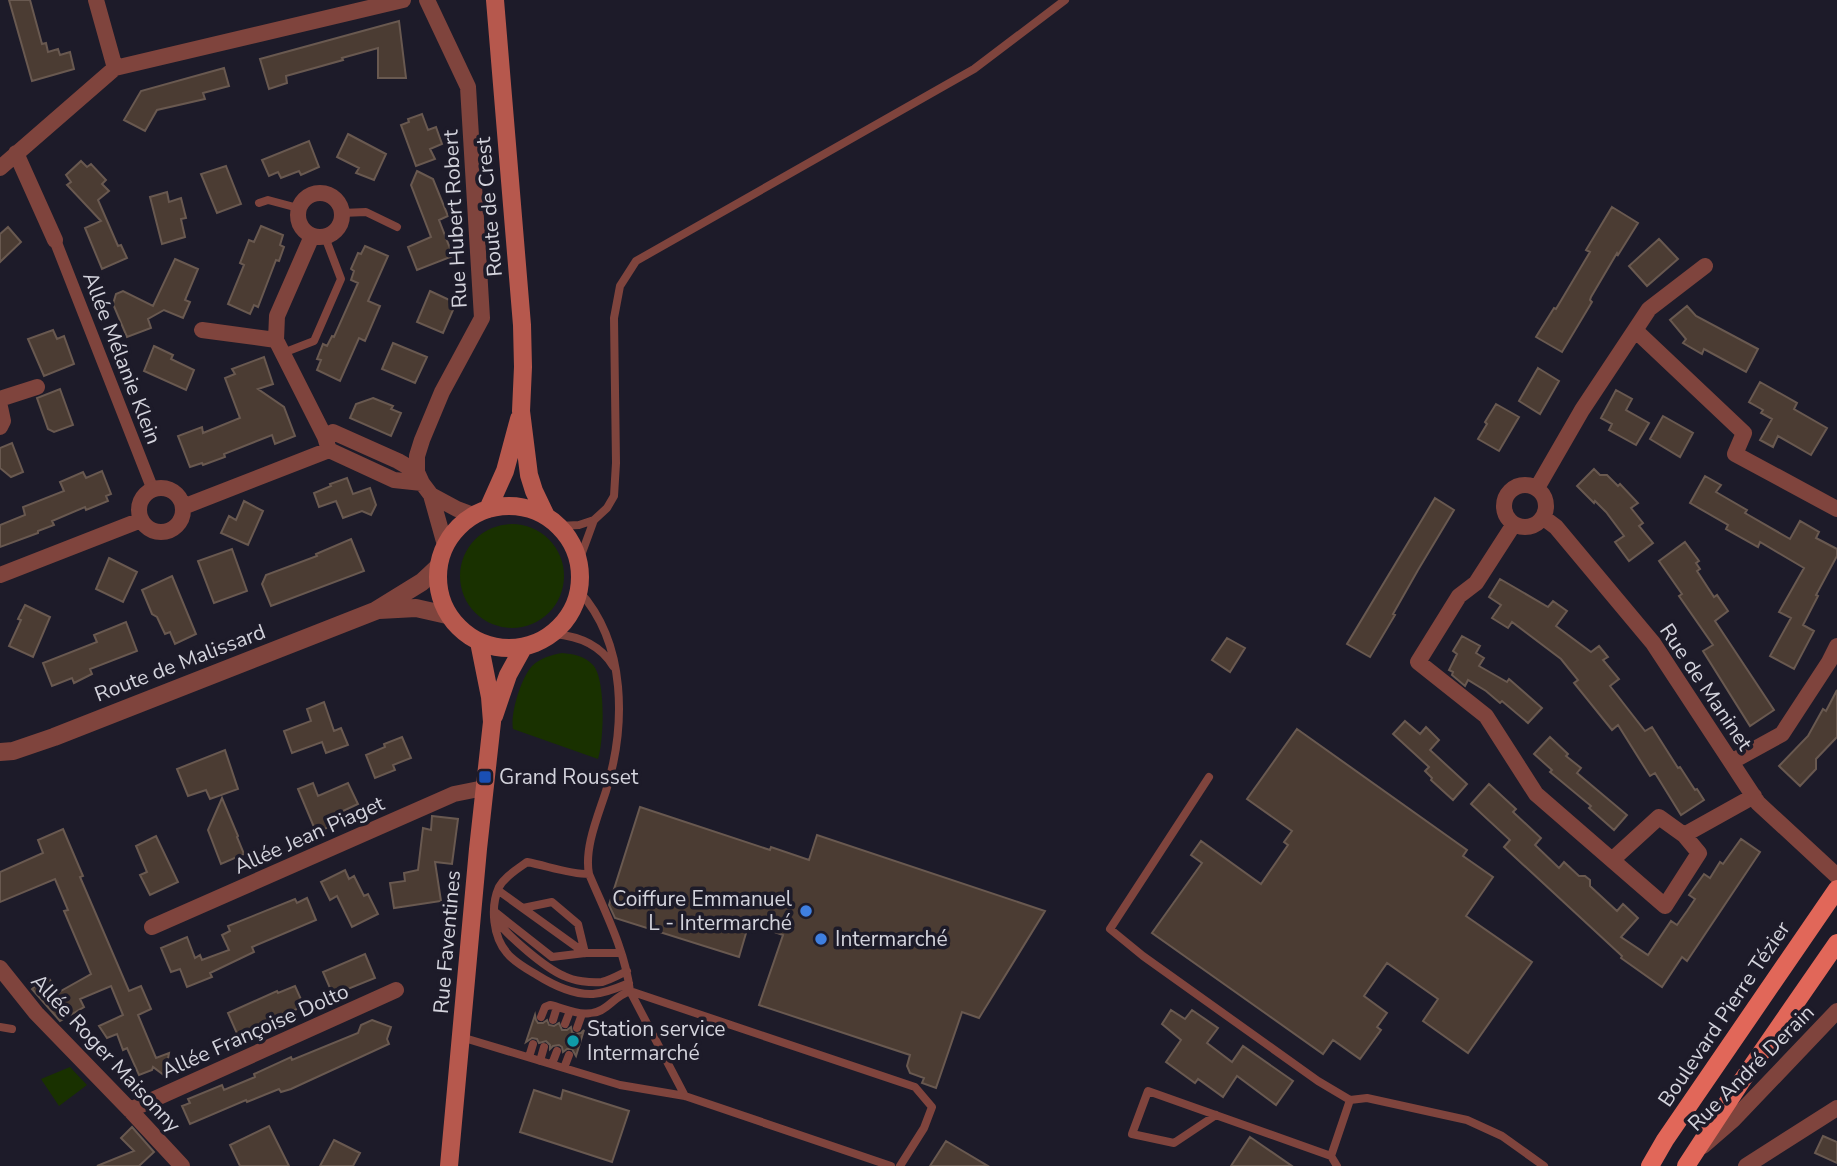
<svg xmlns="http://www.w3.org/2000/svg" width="1837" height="1166" font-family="'Nunito Sans',sans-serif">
<rect width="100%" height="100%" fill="#1d1b29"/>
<path fill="#193100" d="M460 576a52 52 0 1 1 104 0a52 52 0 1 1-104 0Z
M562 653C573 654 585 656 593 665 606 679 604 741 598 759L513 729C510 714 521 678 532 666 540 658 551 655 562 653Z
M70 1067 87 1085 59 1106 41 1079Z"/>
<path fill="#4b3c33" stroke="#695950" stroke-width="2" d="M9 0H30L42 44 46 43 48 52 58 49 60 55 70 52 74 69 32 81Z
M399 21 406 78H378V48L342 58 343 60 286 76 287 83 269 89 260 59Z
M224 68 229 86 203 93 205 99 157 110 145 131 124 120 141 91Z
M422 114 428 130 436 127 442 144 430 149 435 159 416 166 401 125 409 122 408 119Z
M348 134 386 154 374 180 356 173 359 168 337 157Z
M309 141 319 167 301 175 299 171 281 178 278 172 269 176 262 160Z
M81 161 87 167 91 164 106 180 102 184 109 191 98 200 118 246 121 245 127 258 102 269 85 228 101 221 67 185 71 182 66 175Z
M226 166 241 204 217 213 201 174Z
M417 171 433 179 448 216 439 220 453 256 417 270 408 247 431 237 411 185Z
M167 192 169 202 181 198 186 218 181 219 185 237 162 244 150 197Z
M1612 207 1638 223 1618 255 1617 253 1591 297 1590 300 1592 302 1562 352 1536 337 1554 308 1556 309 1590 252 1586 250Z
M261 226 283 235 280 245 284 247 279 261 276 260 258 307 254 305 250 314 228 304 244 265 240 263 249 240 254 242Z
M8 227 21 242 0 262V234Z
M1659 239 1678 259 1647 286 1629 266Z
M365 246 388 256 368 301 380 306 365 341 359 338 340 381 317 370 321 360 317 359 323 344 327 346 332 336 334 337 358 283 351 280 354 271 351 269 358 253 361 254Z
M175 259 198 269 185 300 190 302 183 318 164 310 148 319 151 328 127 337 113 304 116 294 123 291 153 306Z
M430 291 456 303 443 333 417 322Z
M1687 306 1696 316 1758 349 1746 372 1704 349 1702 354 1683 343 1686 339 1670 320Z
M53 330 57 339 64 336 74 364 44 376 28 339Z
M393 343 427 357 415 383 382 369Z
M154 346 173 355 171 359 194 370 186 390 144 371Z
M264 357 273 384 258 389 284 407 295 436 275 444 272 435 224 454 225 457 203 465 202 463 190 467 178 436 202 427 203 433 240 418 225 378 235 374 232 369Z
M1538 368 1559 381 1540 414 1519 401Z
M1760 382 1797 403 1794 409 1827 428 1811 455 1778 436 1773 447 1760 440 1772 419 1761 413 1763 410 1749 402Z
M60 389 73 425 54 432 48 429 37 398Z
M1616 390 1632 399 1626 410 1649 423 1636 445 1609 430 1612 424 1601 418Z
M373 398 393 406 391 409 401 413 391 436 350 418 356 404Z
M1496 404 1519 417 1499 451 1478 439 1487 424 1485 422Z
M1663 416 1693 433 1680 457 1650 439Z
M12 443 23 472 11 477 0 468V448Z
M1594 469 1600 475H1607L1618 486 1620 484 1638 503 1631 508 1643 523 1639 526 1653 543 1629 561 1615 542 1624 536 1606 512 1595 501 1594 503 1577 486Z
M102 471 111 494 106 496 108 501 86 510 85 507 52 521 54 525 38 531V533L0 547V525L25 515 23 507 64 491 60 482 83 472 86 478Z
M1705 476 1721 485 1716 492 1747 510 1745 513 1790 539 1800 521 1819 532 1816 538 1837 549V556L1816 595 1818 596 1803 625 1814 631 1794 669 1770 656 1791 618 1779 612 1804 568 1760 542 1758 547 1726 529 1728 525 1690 503Z
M347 478 353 494 370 488 376 505 371 515 362 511 343 518 336 501 319 507 314 493 331 486 330 484Z
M1435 498 1454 510 1418 570 1393 614 1395 615 1370 657 1347 644Z
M244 501 263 511 248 545 221 533 229 516 236 520Z
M351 539 364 571 271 606 262 584 266 575 317 556 316 554Z
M1685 542 1699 561 1696 563 1700 569 1697 571 1714 597 1717 595 1728 611 1715 621 1774 710 1750 726 1703 651 1713 645 1679 596 1682 594 1659 561Z
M232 549 247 591 214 603 198 561Z
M109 558 137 572 123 602 96 589Z
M172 576 196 634 175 644 170 632 165 634 157 617 152 614 142 590Z
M1500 579 1548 607 1553 601 1567 611 1556 626 1591 652 1599 646 1608 657 1603 660 1619 679 1610 686 1645 731 1652 727 1678 768 1680 767 1695 790 1697 789 1704 800 1681 815 1655 773 1650 776 1618 725 1612 730 1574 683 1578 680 1561 659 1512 622 1508 628 1492 618 1501 605 1489 597Z
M25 605 50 617 33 657 9 646 21 620 18 619Z
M126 622 137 651 90 669 92 674 74 683 72 678 52 686 43 663 97 642 94 635Z
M1462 636 1480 646 1476 653 1484 658 1479 666 1507 682 1509 679 1542 708 1528 723 1502 701 1500 703 1486 691 1468 680 1465 686 1452 675 1453 672 1449 670 1457 654 1453 651Z
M1227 638 1245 648 1230 672 1212 660Z
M1837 690V737L1816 759V769L1800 786 1779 766 1808 736 1823 709 1826 711Z
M324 702 334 731 341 728 348 745 326 753 322 742 292 753 284 731 311 721 307 709Z
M1405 721 1420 734 1426 727 1439 740 1430 750 1467 784 1453 800 1431 780 1432 778 1425 771 1429 767 1393 734Z
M1297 729 1467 850 1463 856 1493 877 1466 916 1532 962 1468 1053 1423 1021 1438 999 1387 963 1364 996 1387 1013 1377 1027 1381 1030 1360 1059 1333 1040 1323 1054 1152 933 1202 863 1191 855 1201 841 1261 884 1288 845 1284 842 1292 831 1247 799Z
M402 737 411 758 393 765 395 770 375 778 366 755 385 747 384 744Z
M1550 737 1568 754 1566 756 1581 768 1577 773 1627 815 1614 830 1589 808 1591 806 1550 772 1552 770 1534 754Z
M225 750 238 789 210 799 206 790 188 796 177 769Z
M313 783 318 796 348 783 358 804 328 818 332 826 316 832 298 789Z
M1489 784 1516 809 1513 812 1541 838 1535 845 1559 868 1564 862 1579 876H1585L1590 880V886L1617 911 1623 904 1638 918 1621 937 1648 955 1671 921 1677 925 1687 911 1695 899 1689 895 1704 874 1710 878 1720 862 1723 864 1741 839 1760 852 1687 961 1682 957 1662 987 1621 958 1622 956 1504 847 1510 840 1471 804Z
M222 798 238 836 237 837 244 854 221 864 208 830Z
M640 807 770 850 771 847 809 860 817 835 1045 911 979 1018 962 1012 936 1088 922 1083 924 1078 910 1073 907 1066 910 1055 759 1005 783 935 749 923 739 957 615 918 609 905Z
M432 816 458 819 452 864 435 862 441 901 394 908 390 883 405 881 404 873 418 870 423 828 431 830Z
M63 829 83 876 80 877 129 991 141 986 151 1009 138 1015 156 1058 169 1053 165 1076 153 1067 152 1070 139 1075 127 1048 123 1050 117 1034 107 1038 99 1026 123 1015 111 986 80 999 84 1007 60 1021 32 989 47 976 59 992 91 974 64 911 68 910 55 879 0 902V872L43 853 38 840Z
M156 836 178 882 150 895 140 875 147 872 136 846Z
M345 870 349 879 354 876 364 896 368 894 378 914 352 927 337 896 330 900 321 882Z
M307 898 316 920 252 947 254 952 210 973 212 977 187 987 180 969 171 972 161 948 187 937 195 958 200 955 202 960 229 950 222 935 230 931 228 926 295 899 297 903Z
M365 954 375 978 333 995 323 972Z
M295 986 304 1006 252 1028V1030L238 1036 228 1013 277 991 278 993Z
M1171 1010 1185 1019 1192 1010 1218 1028 1207 1043 1232 1062 1243 1046 1293 1081 1276 1105 1237 1076 1223 1097 1198 1079 1195 1083 1166 1062 1181 1040 1162 1024Z
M535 1015 536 1020 538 1023H543L547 1020 549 1025 554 1026 559 1023 562 1030H567L571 1027 572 1032 575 1034 581 1033 584 1030 576 1056 572 1049H567L563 1052 562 1047 559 1045 553 1046 550 1049V1045L546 1041 539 1043 537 1039 532 1038 526 1042Z
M372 1020 391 1027 387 1039 389 1044 291 1089 281 1092 279 1089 247 1102 246 1100 190 1124 182 1106 190 1103 188 1099 222 1085 224 1090 255 1077 254 1074 291 1057 292 1060 358 1033 361 1025Z
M534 1090 561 1099 563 1090 629 1111 612 1162 520 1132Z
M269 1126 289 1166H240L230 1145Z
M132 1127 154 1152 139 1166H97L134 1151 121 1138Z
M1823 1136 1837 1142V1163L1815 1153Z
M1250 1137 1292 1166H1231Z
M334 1140 360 1153 353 1166H320Z
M946 1141 988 1166H930Z"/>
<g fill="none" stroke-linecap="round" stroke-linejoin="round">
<path stroke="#7f443d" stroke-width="8" d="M259 203 268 200 298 208
M342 213 366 212 397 227
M283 353 314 341 341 279 325 237
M559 526 579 525 594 520
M579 561 594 520 607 508 614 496 616 463 614 318 620 286 636 261 974 69 1065 0
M579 591C627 644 626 726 606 791 598 816 584 848 589 874 605 912 625 950 630 991L915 1087 932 1107 924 1128 900 1166
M554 634C578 636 600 644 613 666
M1209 777 1110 929 1143 956 1318 1081 1350 1100 1331 1156
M589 874C568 874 548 866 527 862 518 869 505 876 499 887 490 907 493 937 507 953 514 962 527 969 537 975 553 985 574 995 593 994 606 993 617 988 629 983
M499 891 585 953
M523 908 552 902 578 924 585 953
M495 912 552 957 585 953H621
M496 920C509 937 545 968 564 976 574 981 590 983 602 982 610 980 619 975 627 971
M541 1017 545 1007 550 1005C568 1009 588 1021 606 1007 614 1001 619 995 630 991L685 1096
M553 1020 557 1007
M565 1024 570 1011
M0 1027 12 1029
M577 1028 582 1014
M461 1037 620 1085 685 1096 891 1166
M529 1057 533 1044
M540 1061 544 1047
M552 1064 557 1051
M564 1068 569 1055
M1350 1100 1367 1098 1467 1120 1502 1136 1544 1166
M1216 1115 1174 1143 1132 1134 1148 1091 1331 1156 1337 1166"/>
<path stroke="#7f443d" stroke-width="12" d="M55 240 153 490"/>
<path stroke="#7f443d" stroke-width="16" d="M96 0 115 68
M16 153 55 240
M0 168 115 68 403 0
M298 215a22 22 0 1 1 44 0a22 22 0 1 1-44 0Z
M312 236 277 316 276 340 325 437
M202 330 276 340
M1635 330 1744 433 1735 454 1837 509
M0 399 37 387
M0 407 3 421 0 427
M417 472V456L422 440 442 392 482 318 468 87 427 0
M422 483 394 480 329 450 325 437 333 432 398 461 417 472 422 483 431 495 445 545
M1504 506a21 21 0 1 1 42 0a21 21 0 1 1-42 0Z
M1537 488 1582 410 1649 309 1705 266
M139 510a22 22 0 1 1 44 0a22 22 0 1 1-44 0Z
M431 495 457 509 473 515
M183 507 329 450
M1544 518 1556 527 1653 643 1758 803 1837 876
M1514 524 1476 583 1459 596 1418 662 1486 716 1536 794 1665 906 1699 853 1684 835
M0 575 141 520
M1731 762 1782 734 1829 662 1837 646
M1612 860 1659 817 1684 835 1754 796
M152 927 454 794 484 788
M0 968 36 1013 130 1110 182 1166
M130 1110 396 990
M1703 1146 1733 1120 1837 1011
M1746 1166 1837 1108"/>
<path stroke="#7f443d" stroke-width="18" d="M379 610 416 608 447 615
M0 752 13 751 54 737 375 611 422 582 438 567"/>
<path stroke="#b6584d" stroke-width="18" d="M495 0 522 325 523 367 521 411 529 475 534 491 546 516
M438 577a71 71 0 1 1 142 0a71 71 0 1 1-142 0Z
M488 509 505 471 519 419
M494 716 508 675 523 648
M449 1166 478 849 492 722 490 697 479 642"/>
<path stroke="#e16759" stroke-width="18" d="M1650 1166 1665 1140 1837 889
M1686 1166 1741 1082 1837 943"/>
</g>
<rect fill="#1a4fb4" stroke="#1d1b29" stroke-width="2.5" x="478" y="770" width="14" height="14" rx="3.5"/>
<g fill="#3f7fe0" stroke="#1d1b29" stroke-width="2.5">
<circle cx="806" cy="911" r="7"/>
<circle cx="821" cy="939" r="7"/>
</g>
<circle fill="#0f9aa8" stroke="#1d1b29" stroke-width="2.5" cx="573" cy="1041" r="7"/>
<g text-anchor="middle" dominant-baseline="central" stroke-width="7" stroke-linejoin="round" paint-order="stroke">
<g font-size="21" fill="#d3d3dc" stroke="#1d1b29">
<text transform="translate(489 207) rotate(-95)">Route de Crest</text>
<text transform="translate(455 219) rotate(-93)">Rue Hubert Robert</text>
<text transform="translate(122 358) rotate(69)">Allée Mélanie Klein</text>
<text transform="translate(180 663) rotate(-21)">Route de Malissard</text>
<text transform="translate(1706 687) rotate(56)">Rue de Maninet</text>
<text transform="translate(309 835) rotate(-24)">Allée Jean Piaget</text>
<text transform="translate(447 942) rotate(-85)">Rue Faventines</text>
<text transform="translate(1724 1014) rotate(-56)">Boulevard Pierre Tézier</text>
<text transform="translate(255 1031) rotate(-24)">Allée Françoise Dolto</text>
<text transform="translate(106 1053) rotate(47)">Allée Roger Maisonny</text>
<text transform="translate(1751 1068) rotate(-45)">Rue André Derain</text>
</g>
<g font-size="21" fill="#d3d3dc" stroke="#1d1b29" text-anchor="start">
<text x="499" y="777">Grand Rousset</text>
<text x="792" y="899" text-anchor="end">Coiffure Emmanuel<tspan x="792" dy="24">L - Intermarché</tspan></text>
<text x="835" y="939">Intermarché</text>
<text x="587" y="1029">Station service<tspan x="587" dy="24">Intermarché</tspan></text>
</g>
</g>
</svg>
